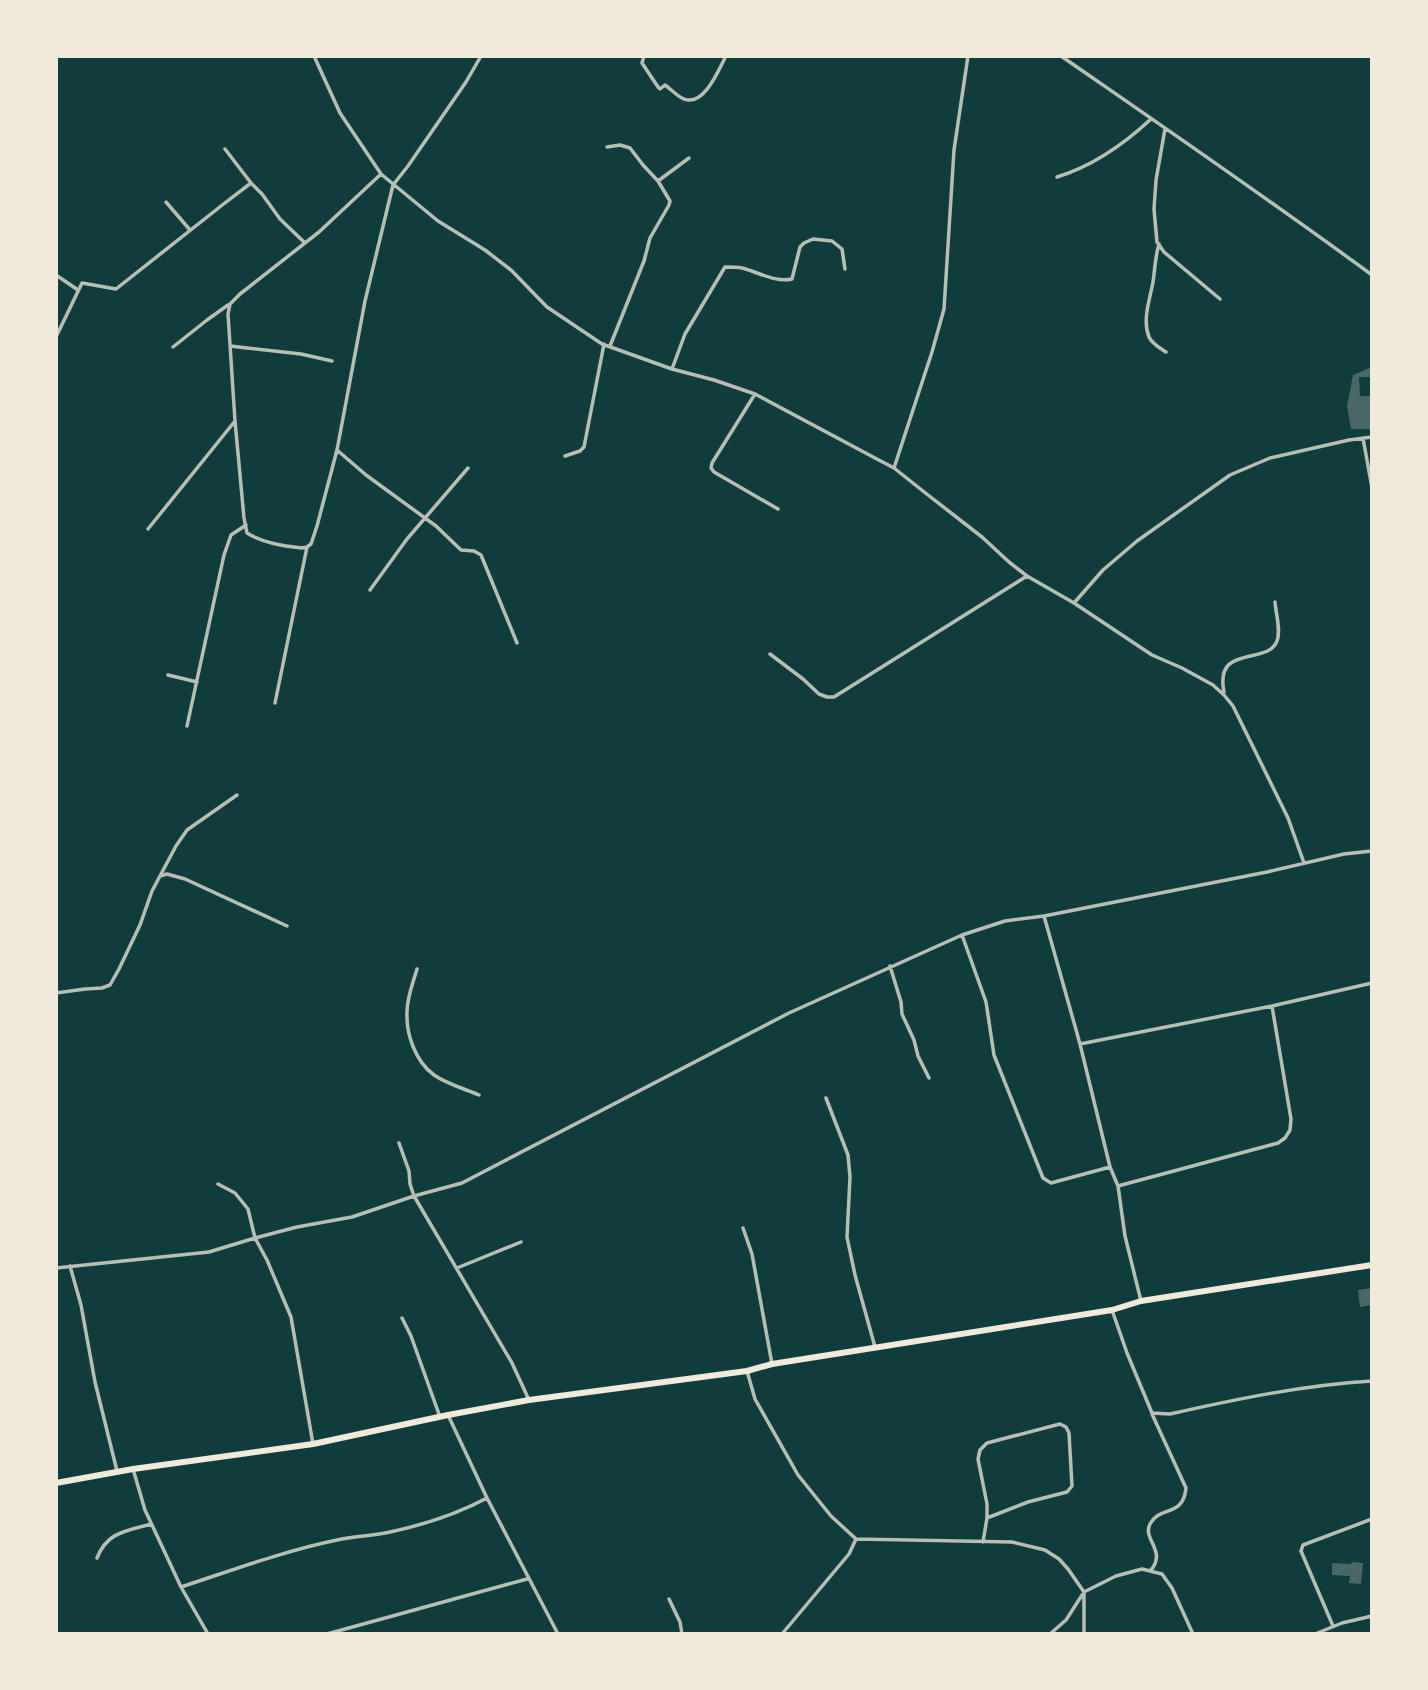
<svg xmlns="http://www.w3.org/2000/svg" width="1428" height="1690" font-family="Poppins,sans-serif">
<rect width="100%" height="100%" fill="#0f3d3e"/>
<path fill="#486865" d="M1372 367V377H1359L1360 396H1372V429H1351L1347 406 1353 375Z
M1372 1288V1305L1360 1307 1358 1290Z
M1352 1562 1363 1563 1361 1584 1349 1583 1350 1576 1332 1575V1563L1351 1564Z"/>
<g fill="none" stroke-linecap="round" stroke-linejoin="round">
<path stroke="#b8beb3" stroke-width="3.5" d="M314 56 340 113 381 174 438 221 485 250 511 270 547 307 602 344 672 369 714 380 755 394 875 458 894 468 928 495 982 537 1009 562 1027 576 1074 603 1152 655 1182 668 1213 685 1224 695 1233 706 1288 818 1304 863
M644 56 642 63 658 87 660 89 665 85C671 89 678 97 684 99 704 107 719 69 726 56
M1061 56C1165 128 1270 200 1372 275
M1165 129 1156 180 1154 209 1157 242 1164 252 1220 299
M607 147 620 145 630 148 643 165 658 181
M225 149 251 183 262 194 280 219 305 243
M381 174 319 232 240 294 230 304 228 314 235 421 244 518 247 533C263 543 283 546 302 548L307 547 311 544 317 526 337 450 365 301 393 185 408 166 466 82 481 56
M1057 177C1093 166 1123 145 1151 119
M166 202 190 230
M1159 244C1155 257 1155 269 1153 282 1150 299 1142 320 1149 337 1152 344 1160 348 1166 352
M56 275 78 290
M56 337 82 283 116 289 221 206 251 183
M230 346 301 354 332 361
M610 346 644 261 650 238 669 205 670 201 658 181 689 158
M173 347 207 320 228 305
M672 369 685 334 725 267C731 267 737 267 742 268 758 272 776 283 792 279L800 247 804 243 813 239 832 241 842 249 845 269
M755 394 712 463 711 468 714 472 778 509
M1363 438 1372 488
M337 450 366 475 436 526 461 550 474 551 481 555 517 643
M565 456 580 451 584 447 604 344
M894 468 932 352 944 309 954 150 968 56
M148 529 235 421
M370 590 407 539 468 468
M1074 603 1103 570 1137 541 1230 475 1270 458 1349 440 1372 437
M770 654 803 679 819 694 827 697H834L1027 576
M168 675 197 682
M1224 692C1214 643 1268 666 1277 641 1281 631 1276 614 1275 602
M275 703 307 547
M187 726 224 555 231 535 246 525
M160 876 176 846 187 830 237 795
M1044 916 1080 1044 1110 1167 1118 1186 1125 1236 1141 1301
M962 935 986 1002 994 1055 1043 1178 1051 1183 1110 1167
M890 966 901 1002 902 1014 914 1040 918 1056 929 1078
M417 969C413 983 407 997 407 1012 406 1034 415 1061 434 1075 447 1084 465 1089 479 1095
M56 993 85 989 102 988 110 985 119 969 140 925 152 891 160 876 167 874 185 879 287 926
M1080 1044 1272 1006 1372 983
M826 1098 848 1155 850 1177 847 1237 855 1275 875 1347
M399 1143 409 1171 410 1184 414 1196 512 1363 529 1400
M218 1184 235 1193 248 1209 255 1238 267 1260 291 1317 313 1444
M1118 1186 1278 1143 1285 1138 1290 1130 1291 1119 1272 1006
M743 1228 752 1254 772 1364
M70 1266 81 1305 95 1382 117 1471
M56 1268 209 1252 255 1238 297 1227 352 1217 414 1196 462 1183 789 1013 962 935 1005 921 1044 916 1267 872 1344 854 1372 851
M457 1268 521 1242
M1112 1310 1127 1353 1152 1413 1170 1414C1237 1399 1304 1385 1372 1381
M402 1318 411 1336 440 1417
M747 1371 755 1399 798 1475 831 1516 856 1539 1012 1542 1045 1550 1059 1559 1068 1569 1084 1592V1634
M448 1415 487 1498 558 1634
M133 1469 145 1510 181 1587 208 1634
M983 1542 987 1518V1504L978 1459 980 1450 987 1443 1060 1424 1066 1427 1069 1433 1072 1486 1067 1492 1028 1502 987 1518
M97 1558C107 1532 126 1531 151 1524
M1151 1570C1167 1551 1142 1539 1150 1524 1160 1505 1183 1518 1186 1488L1152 1414
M181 1587C233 1570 284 1551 337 1540 354 1536 373 1536 390 1532 423 1525 457 1514 487 1498
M669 1599 680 1622 682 1634
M1333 1626 1301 1551 1303 1545 1372 1519
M327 1634 527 1579
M782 1634 849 1554 856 1539
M1050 1634 1066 1620 1084 1592 1116 1576 1142 1569 1162 1574 1172 1588 1193 1634
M1315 1634 1342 1623 1372 1616"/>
<path stroke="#f1e9da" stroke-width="6" d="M56 1483 133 1469 313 1444 448 1415 529 1400 747 1371 772 1364 1112 1310 1141 1301 1372 1265"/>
</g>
<rect width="1428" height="1690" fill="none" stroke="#f1e9da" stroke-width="116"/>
</svg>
